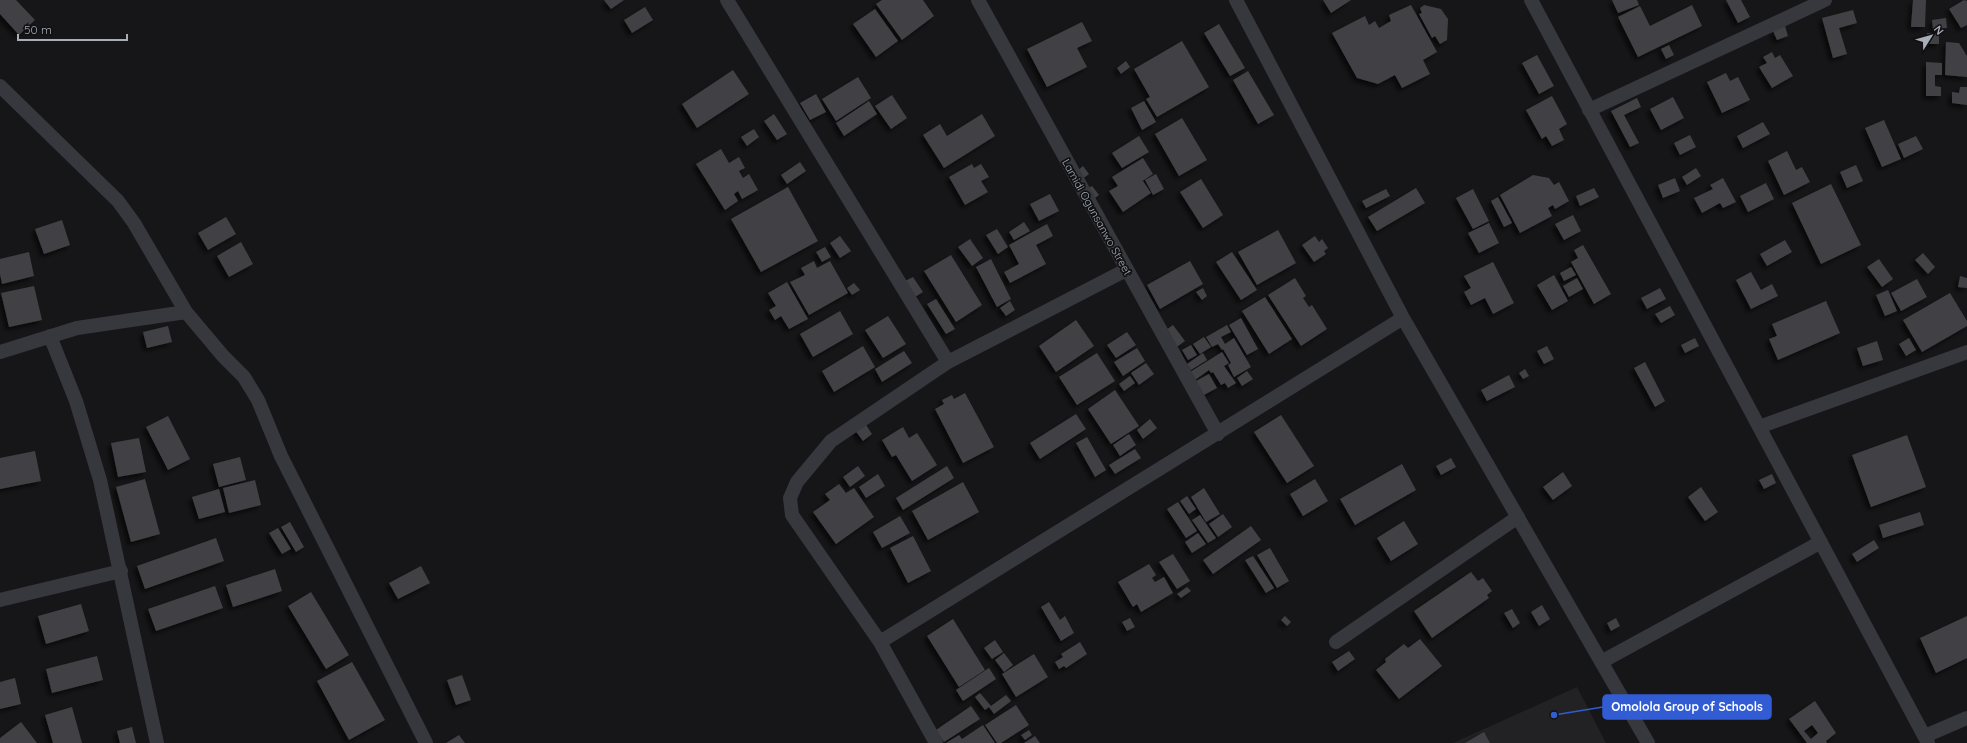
<svg xmlns="http://www.w3.org/2000/svg" width="1967" height="743" font-family="Quicksand,sans-serif">
<defs>
<filter id="shadow"><feDropShadow dx="-3.5" dy="3.5" stdDeviation="2" flood-color="#0009"/></filter>
</defs>
<rect width="100%" height="100%" fill="#161618"/>
<path fill="#222225" d="M1577 687 1606 743H1453Z"/>
<path fill="#404145" fill-rule="evenodd" filter="url(#shadow)" d="M0 0H16L35 20 19 35 0 14Z
M604 0H624L611 9Z
M882 0H923L934 16 902 40 876 4Z
M1323 0H1351L1331 13Z
M1612 0H1637L1639 5 1618 13Z
M1726 0H1741L1750 17 1738 23Z
M1913 0H1926L1925 27H1911Z
M1964 0 1967 1V25L1961 28 1949 9Z
M1411 5 1437 52 1423 60 1430 74 1402 88 1395 75 1378 84 1357 78 1332 33 1365 16 1369 25 1375 21 1379 28 1391 21 1389 15Z
M1424 5 1441 9 1448 19 1447 40 1440 44 1435 36 1432 38 1419 14 1422 13 1420 8Z
M1692 5 1702 26 1638 57 1618 17 1640 6 1650 26Z
M645 7 653 20 632 33 624 20Z
M875 9 898 41 876 57 853 24Z
M1853 10 1857 23 1839 28 1847 54 1833 58 1822 18Z
M1946 18 1947 28 1933 29 1932 20Z
M1082 22 1092 41 1077 48 1087 67 1047 87 1027 49Z
M1219 24 1245 68 1230 76 1204 33Z
M1785 26 1788 36 1777 40 1773 31Z
M1927 33H1939V44H1927Z
M1182 41 1209 87 1157 117 1146 99 1150 97 1134 69Z
M1946 42 1959 43 1967 56V77L1945 75Z
M1669 45 1674 55 1666 59 1661 49Z
M1772 52 1775 58 1780 55 1793 76 1772 88 1759 67 1767 63 1763 57Z
M1537 55 1554 86 1539 94 1522 63Z
M1126 61 1130 67 1121 74 1117 68Z
M1926 62 1942 63V75H1935V86L1941 87V96H1926Z
M733 70 749 94 697 128 682 104Z
M1248 71 1274 115 1258 124 1233 80Z
M1726 73 1730 81 1738 77 1750 100 1722 113 1707 82Z
M858 77 871 98 836 121 822 99Z
M1960 87H1967V105L1952 103V92L1959 93Z
M816 94 826 112 810 120 800 103Z
M892 95 907 118 891 129 875 106Z
M1552 96 1567 124 1559 129 1564 140 1552 146 1546 136 1542 139 1526 110Z
M1673 97 1684 118 1661 130 1650 109Z
M1637 98 1641 107 1624 115 1639 143 1630 147 1611 111Z
M869 101 877 114 844 136 836 123Z
M1144 101 1156 122 1142 130 1131 108Z
M774 114 787 134 777 140 764 121Z
M982 114 995 136 944 168 923 135 940 124 947 136Z
M1182 118 1207 160 1179 176 1155 134Z
M1884 120 1901 159 1882 167 1865 128Z
M1763 122 1770 134 1743 148 1737 136Z
M754 129 759 137 747 146 741 137Z
M1690 135 1696 147 1680 155 1674 143Z
M1139 136 1149 152 1122 168 1112 153Z
M1916 136 1923 149 1904 158 1898 144Z
M721 149 729 163 739 157 745 168 739 171 743 178 749 174 758 190 742 199 738 191 734 194 738 201 725 210 696 164Z
M1787 151 1796 170 1802 167 1810 182 1784 195 1768 161Z
M1143 158 1153 174 1141 182 1143 181 1151 193 1123 212 1109 191 1118 186 1112 177Z
M800 162 806 171 787 184 781 175Z
M972 164 974 168 981 164 989 177 981 181 988 192 965 205 949 177Z
M1856 165 1863 181 1847 188 1840 172Z
M1083 166 1089 174 1081 180 1075 173Z
M1696 168 1701 176 1687 185 1682 177Z
M1156 174 1164 189 1153 195 1145 180Z
M1533 175 1549 178 1554 185 1559 182 1569 201 1555 209 1553 205 1548 208 1552 216 1520 233 1500 195Z
M1675 178 1680 191 1663 198 1658 185Z
M1723 178 1736 202 1723 208 1720 203 1702 213 1694 198 1713 189 1710 185Z
M1201 179 1223 215 1203 228 1180 192Z
M1766 183 1774 199 1748 212 1740 196Z
M1831 184 1861 245 1821 264 1792 203Z
M1092 186 1099 195 1092 200 1085 190Z
M788 187 818 241 761 272 731 219Z
M1416 188 1425 203 1377 231 1368 217Z
M1594 188 1599 197 1580 206 1576 196Z
M1386 189 1390 196 1366 208 1362 201Z
M1473 189 1489 221 1473 229 1456 198Z
M1050 194 1059 211 1039 221 1030 204Z
M1498 197 1512 223 1504 227 1491 201Z
M1573 215 1581 231 1564 240 1555 224Z
M226 217 236 234 208 250 198 233Z
M62 220 70 245 44 254 35 229Z
M1024 222 1030 231 1014 240 1009 232Z
M1489 223 1499 243 1479 253 1468 233Z
M1047 224 1053 236 1036 245 1046 264 1010 283 1004 272 1019 264 1009 245Z
M997 229 1008 247 998 254 986 235Z
M1278 230 1296 263 1257 285 1238 252Z
M840 236 851 251 840 258 830 243Z
M1315 236 1319 242 1322 239 1328 248 1324 251 1326 254 1314 262 1302 245Z
M970 239 983 258 972 266 958 247Z
M1785 240 1792 252 1767 266 1760 254Z
M241 242 253 264 229 277 217 256Z
M1583 245 1611 294 1594 304 1571 262 1578 258 1574 250Z
M825 247 831 257 822 262 816 252Z
M29 252 34 276 2 284 0 274V259Z
M1232 252 1257 290 1241 300 1216 262Z
M1923 253 1935 267 1928 274 1915 260Z
M951 255 982 305 956 322 924 271Z
M991 259 1011 299 997 307 976 267Z
M1879 259 1893 279 1882 287 1867 267Z
M814 261 817 268 830 261 848 293 809 315 790 282 805 275 801 268Z
M1190 261 1203 284 1160 309 1147 285Z
M1493 262 1514 303 1493 314 1485 298 1471 305 1464 292 1471 288 1464 276Z
M1571 267 1576 275 1564 281 1560 273Z
M1751 272 1761 290 1772 284 1778 296 1751 309 1736 280Z
M1554 275 1568 301 1552 310 1537 285Z
M1960 276 1967 278V288L1958 287Z
M913 277 923 292 915 297 905 281Z
M1295 278 1306 296 1303 298 1309 307 1312 305 1327 329 1301 346 1268 295Z
M1577 278 1583 289 1569 297 1563 286Z
M1917 279 1927 297 1901 311 1891 293Z
M787 282 808 319 789 329 781 316 775 320 769 310 776 306 768 293Z
M854 283 860 290 852 295 847 288Z
M34 286 42 320 9 327 1 293Z
M1203 288 1207 296 1202 300 1196 292Z
M1660 288 1666 299 1647 309 1641 298Z
M1888 290 1897 311 1885 316 1876 295Z
M1950 293 1967 321V326L1922 352 1903 320Z
M1265 297 1292 339 1269 354 1242 311Z
M936 299 955 329 946 334 927 304Z
M1010 301 1015 310 1006 316 1000 308Z
M1826 301 1840 333 1778 360 1769 339 1777 336 1772 324Z
M1670 306 1675 315 1661 323 1655 314Z
M840 311 853 334 813 357 800 334Z
M888 316 906 344 883 358 865 330Z
M1241 318 1258 349 1247 355 1229 325Z
M1076 320 1094 346 1056 372 1039 346Z
M1173 325 1185 341 1174 349 1162 333Z
M1227 325 1231 332 1221 337 1225 344 1234 338 1251 367 1234 377 1228 365 1231 363 1223 349 1222 350 1218 344 1212 347 1206 337Z
M168 326 172 342 147 348 143 332Z
M1127 332 1136 345 1116 358 1107 345Z
M1204 337 1211 347 1200 354 1193 344Z
M1695 338 1699 346 1685 353 1681 345Z
M1909 338 1916 350 1906 356 1899 344Z
M1877 341 1883 360 1863 366 1857 348Z
M1191 345 1197 355 1188 360 1182 350Z
M863 346 875 367 834 392 822 371Z
M1547 346 1554 359 1544 364 1537 351Z
M1137 348 1145 361 1123 376 1114 362Z
M904 351 912 363 882 382 875 369Z
M1222 352 1229 363 1224 366 1236 383 1228 388 1225 383 1221 385 1213 372 1211 373 1209 370 1195 380 1190 372Z
M1097 353 1115 381 1077 405 1059 377Z
M1203 353 1207 360 1191 370 1187 364Z
M1645 362 1665 401 1655 407 1634 368Z
M1146 363 1154 374 1139 385 1131 373Z
M1525 369 1529 376 1523 379 1519 373Z
M1247 371 1253 379 1242 386 1237 378Z
M1209 374 1217 388 1202 396 1194 382Z
M1509 375 1515 387 1487 401 1481 390Z
M1130 376 1135 383 1124 391 1119 384Z
M1115 390 1139 426 1111 444 1088 409Z
M965 393 994 447 963 463 935 409 944 404 942 400 952 395 954 399Z
M1076 414 1086 429 1040 459 1030 443Z
M1281 415 1314 466 1287 483 1254 432Z
M168 416 190 459 168 470 146 427Z
M1150 419 1157 428 1143 439 1137 430Z
M864 422 872 434 863 441 854 429Z
M903 427 909 438 917 433 937 465 912 481 896 455 892 457 882 440Z
M1129 434 1136 445 1120 456 1113 445Z
M1907 435 1926 487 1871 507 1852 455Z
M1087 437 1106 470 1095 477 1076 443Z
M139 438 146 472 118 477 111 443Z
M1135 449 1141 458 1115 474 1109 465Z
M35 451 41 481 0 489V458Z
M240 457 246 480 219 487 213 464Z
M1451 458 1456 467 1441 475 1436 466Z
M1402 464 1416 490 1355 525 1340 499Z
M858 466 865 476 850 487 843 477Z
M947 466 954 478 903 510 896 498Z
M1563 472 1572 486 1553 500 1543 487Z
M878 474 885 486 866 498 859 487Z
M1772 474 1776 483 1764 489 1759 480Z
M145 479 160 534 131 542 116 487Z
M1315 479 1328 501 1303 516 1290 494Z
M255 480 261 505 229 513 223 488Z
M963 482 979 512 928 540 912 511Z
M839 484 846 493 854 488 874 517 836 544 813 512 830 500 825 494Z
M1701 487 1718 512 1705 521 1688 497Z
M1204 488 1220 514 1206 522 1191 497Z
M219 489 225 512 199 519 192 497Z
M1187 496 1196 509 1189 514 1180 501Z
M1178 502 1197 531 1186 538 1167 509Z
M1920 512 1924 525 1883 538 1879 525Z
M1223 514 1232 527 1218 537 1209 524Z
M1200 515 1216 538 1208 543 1192 520Z
M900 516 910 533 882 548 873 532Z
M1404 521 1418 544 1391 561 1377 538Z
M290 522 304 547 296 552 281 527Z
M1251 526 1261 540 1213 574 1203 560Z
M278 528 291 549 282 554 269 533Z
M1198 533 1206 544 1192 553 1185 542Z
M913 536 931 571 908 583 890 548Z
M216 538 224 561 145 589 137 566Z
M1874 540 1879 548 1857 562 1852 554Z
M1270 548 1289 581 1277 588 1257 555Z
M1173 554 1190 581 1177 589 1159 562Z
M1253 556 1274 588 1266 593 1245 560Z
M1149 564 1156 575 1152 578 1155 582 1164 577 1173 593 1141 612 1137 604 1133 607 1118 582Z
M421 566 430 583 398 599 389 583Z
M275 569 282 591 233 607 226 585Z
M1471 572 1478 581 1483 578 1492 591 1487 595 1489 598 1432 638 1414 611Z
M215 586 223 608 156 631 148 609Z
M1187 587 1191 591 1181 598 1177 594Z
M311 592 349 655 326 669 288 606Z
M1049 602 1060 620 1065 616 1074 633 1061 641 1041 607Z
M81 604 89 631 46 644 38 616Z
M1542 605 1550 619 1539 626 1531 612Z
M1512 609 1520 623 1513 628 1504 613Z
M1285 616 1291 622 1287 626 1281 620Z
M1967 616V658L1936 673 1920 638Z
M1130 618 1135 627 1127 631 1122 622Z
M1616 618 1620 626 1611 631 1607 623Z
M953 619 985 670 959 687 927 636Z
M1420 639 1442 666 1399 699 1376 670 1386 662 1385 659 1404 644 1408 648Z
M995 640 1003 652 992 659 984 648Z
M1080 642 1087 654 1066 668 1064 666 1059 669 1055 662 1063 657 1061 654Z
M1349 651 1355 659 1338 671 1332 662Z
M1004 653 1013 665 1004 672 995 660Z
M1034 654 1048 677 1016 697 1002 674Z
M97 656 103 680 52 693 46 669Z
M352 662 385 720 349 740 317 681Z
M989 668 996 679 963 701 956 690Z
M462 675 471 700 456 705 447 680Z
M15 678 21 704 0 709V682Z
M980 693 991 706 1006 695 1011 701 994 714 989 707 985 710 975 697Z
M1815 701 1836 733 1826 741 1827 743H1807L1789 719ZM1812 725 1818 733 1811 739 1804 731Z
M1016 705 1029 725 1001 743H997L985 725Z
M971 706 980 719 944 742 936 730Z
M72 707 82 743H53L45 715Z
M21 722 37 743H0V738Z
M983 725 995 743H946L959 735 962 739Z
M132 727 136 743H120L117 731Z
M1029 730 1032 735 1025 740 1021 735Z
M1484 732 1490 743H1465Z
M459 735 465 743H446Z
M1035 736 1040 743H1024Z"/>
<g fill="none" stroke-linecap="round" stroke-linejoin="round">
<path stroke="#37383d" stroke-width="14" d="M727 0 948 362
M978 0 1218 434
M1236 0 1403 318 1648 743
M1531 0 1928 743
M0 86 118 201 134 223 186 312 223 356 244 377 258 400 281 456 426 743
M1589 110 1825 0
M50 336 76 401 100 480 157 743
M0 352 77 328 186 312
M1759 427 1967 352
M0 600 121 571
M880 642 1403 318
M1336 642 1518 517
M1601 662 1821 542
M1925 736 1967 718
M936 743 880 642 792 515 790 498 797 482 831 441 948 362 1126 270"/>
</g>
<g text-anchor="middle" dominant-baseline="central" stroke-width="3.5" stroke-linejoin="round" paint-order="stroke">
<g font-size="11" fill="#a8adb8" stroke="#111113">
<text transform="translate(1097 217) rotate(61)">Lamidi Ogunsanwo Street</text>
</g>
</g>
<path fill="none" stroke="#325cd3" stroke-width="1.5" d="M1554 715L1603 707"/>
<circle fill="#325cd3" stroke="#111113" stroke-width="1.5" cx="1554" cy="715" r="4"/>
<rect fill="#325cd3" stroke="#325cd3" stroke-width="1.5" x="1603" y="695" width="168" height="24" rx="4"/>
<g font-size="12" text-anchor="middle" font-weight="bold" fill="#fff">
<text x="1687" y="711">Omolola Group of Schools</text>
</g>
<g transform="translate(1931 36) rotate(53)" stroke="#111113" stroke-width="3" paint-order="stroke">
<path d="M0-3L7 15L0 10L-7 15Z" fill="#a8adb8"/>
<text y="-6" font-size="11" font-weight="bold" text-anchor="middle" fill="#a8adb8">N</text>
</g>
<path d="M18 34v6h109v-6" fill="none" stroke="#a8adb8" stroke-width="2"/>
<text x="24" y="34" font-size="12" fill="#a8adb8" stroke="#111113" stroke-width="3" paint-order="stroke">50 m</text>
</svg>
